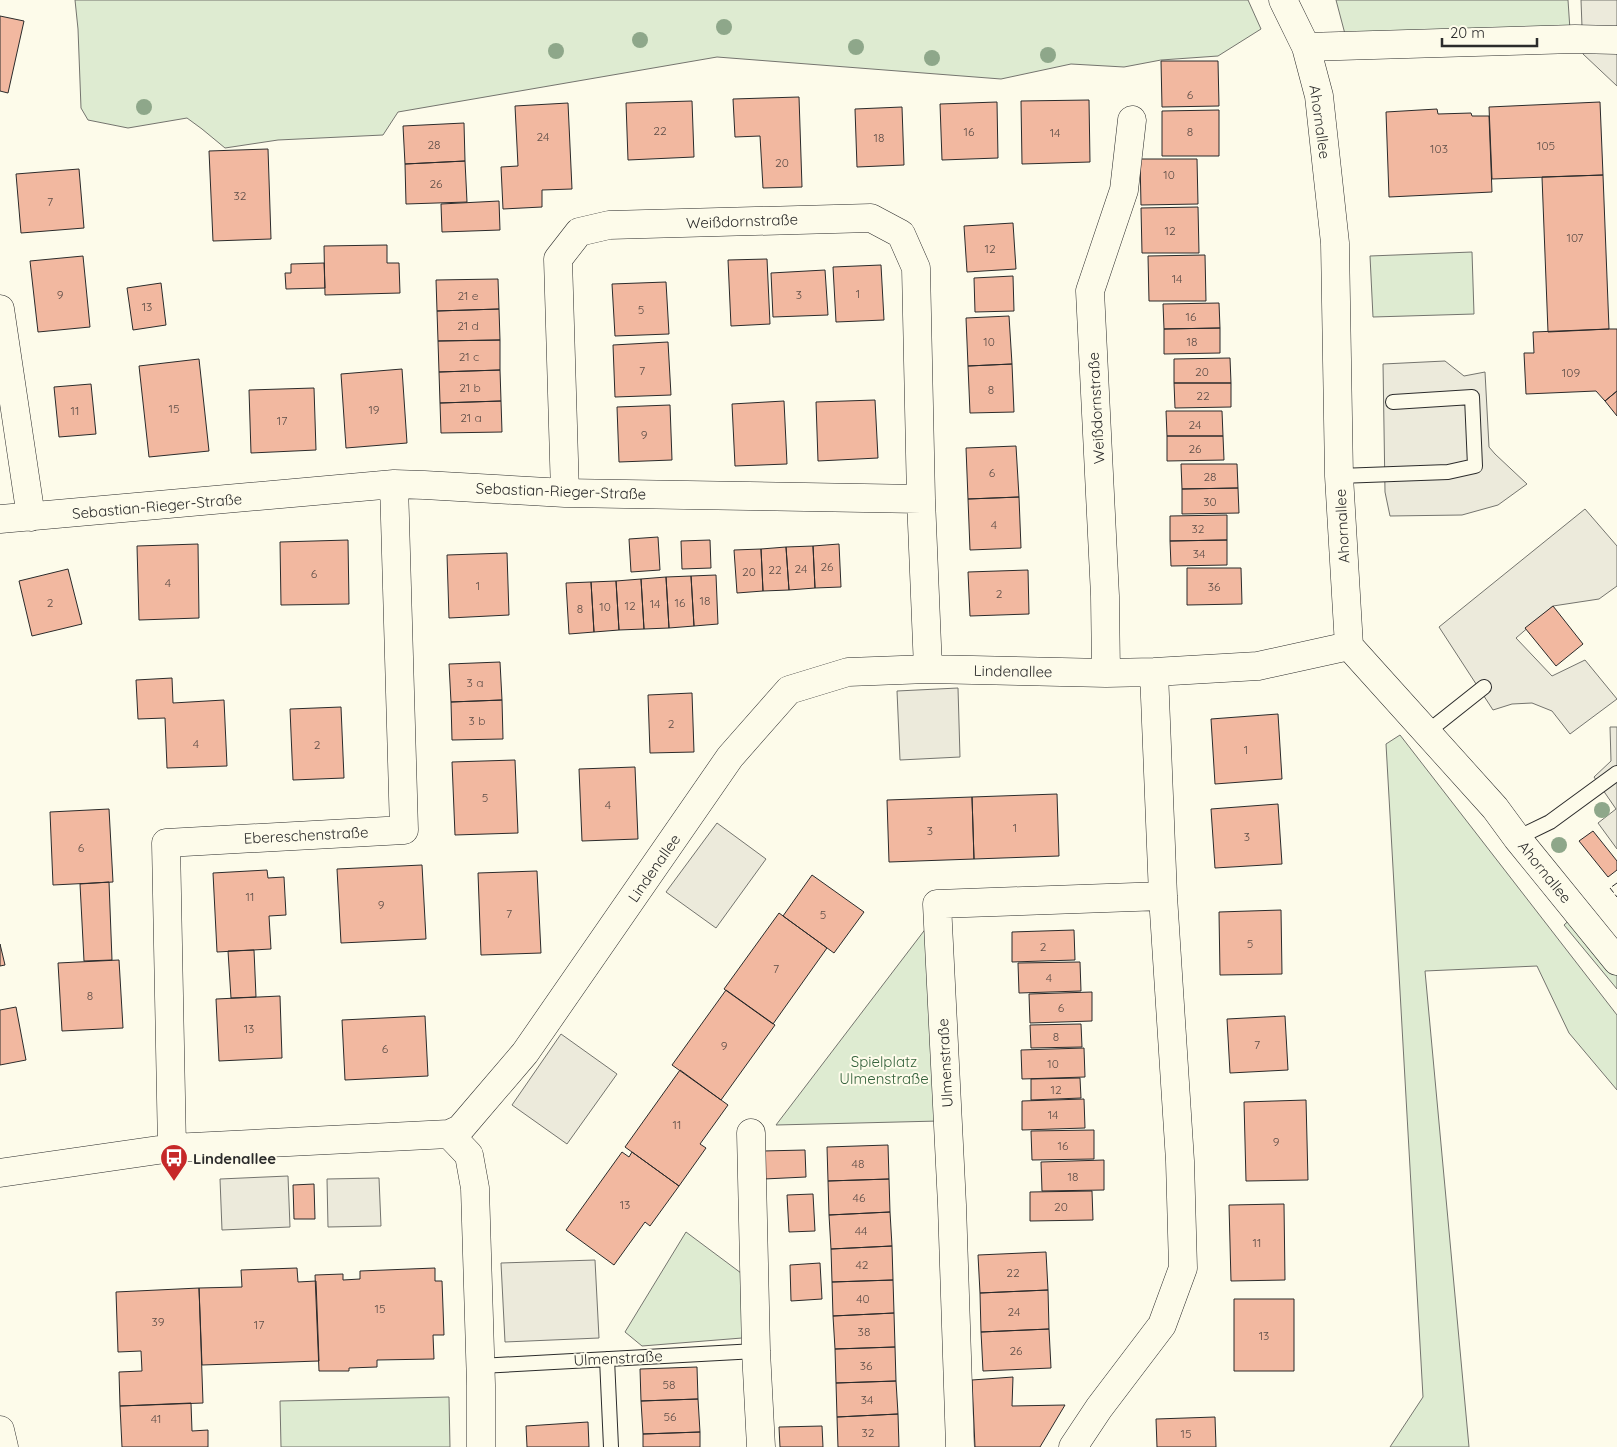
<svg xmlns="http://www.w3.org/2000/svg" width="1617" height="1447" font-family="Quicksand,sans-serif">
<rect width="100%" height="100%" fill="#fdfbea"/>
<path fill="#deebd1" stroke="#74746e" d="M75 0H1248L1261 29 1218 56 1161 60 1124 67 1071 64 1001 79 717 57 398 112 383 135 278 140 225 148 202 129 187 118 128 128 88 120 81 108 78 29Z
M1336 0H1568L1570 30 1345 34Z
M1472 252 1474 314 1373 317 1370 256Z
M1400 735 1617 1015V1090L1569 1033 1537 966 1425 971 1469 1447H1390L1423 1397 1386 744Z
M1575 915 1617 970V989L1564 925Z
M930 923 939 1121 776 1125Z
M686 1232 741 1273 742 1338 642 1346 625 1332Z
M449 1397 450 1447H281L280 1401Z"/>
<path fill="#eceadb" stroke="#74746e" d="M1581 0H1617V86L1583 54Z
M1445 361 1464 376 1485 372 1489 447 1495 454 1527 484 1498 505 1462 515 1390 516 1385 492 1383 364Z
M1585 509 1617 546V586L1599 599 1553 606 1516 638 1552 676 1585 660 1617 699 1570 734 1552 711 1532 703 1512 704 1493 710 1439 627Z
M958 688 960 757 900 760 897 691Z
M1610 727H1617V849L1598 823 1616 809 1594 777 1611 761Z
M717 823 766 859 716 928 666 892Z
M561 1034 617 1074 567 1144 512 1105Z
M288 1176 290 1227 222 1230 220 1179Z
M379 1178 381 1226 328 1227 327 1179Z
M595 1260 599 1338 505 1342 501 1263Z"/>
<path fill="#f2b8a0" stroke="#2b2b2b" d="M0 16 24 21 8 93 0 91Z
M1161 61H1218L1219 106 1162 107Z
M799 97 802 187 763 188 760 136 735 137 733 99Z
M1089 100 1090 162 1022 164 1021 101Z
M692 101 694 157 628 160 626 103Z
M997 102 998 158 942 160 940 104Z
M1600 102 1603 175 1492 179 1489 107Z
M568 103 572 189 542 190V207L503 209 501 167 518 166 515 106Z
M902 107 904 165 857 167 855 109Z
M1437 109 1438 114 1471 113 1472 116H1489L1492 192 1389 197 1386 112Z
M1219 110V156H1162V111Z
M464 123 465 161 405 164 403 126Z
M268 149 271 239 213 241 209 151Z
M1140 159H1197L1198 204 1141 205Z
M465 161 467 202 406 204 405 164Z
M79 169 84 228 21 233 16 174Z
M1603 175 1609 329 1548 332 1542 177Z
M499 201 500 230 442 232 441 204Z
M1198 207 1199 253H1142L1141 208Z
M1013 223 1016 269 967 272 964 226Z
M387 245V263H399L400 293 325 295 324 246Z
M1205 255 1206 301H1149L1148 256Z
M83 256 90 327 38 332 30 261Z
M767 259 770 324 731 326 728 260Z
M324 263 325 288 286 289 285 273H291V264Z
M881 265 884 320 836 322 833 267Z
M825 270 828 315 773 317 771 273Z
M1013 276 1014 311 975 312 974 278Z
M498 279 499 309 437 311 436 280Z
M666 282 669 334 615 336 612 284Z
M161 283 166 325 133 330 127 288Z
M1219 303 1220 328 1164 329 1163 304Z
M499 309 500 340 438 341 437 311Z
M1009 316 1012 364 968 366 966 318Z
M1220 328V353L1164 354V329Z
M1609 329H1617V391L1605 401 1596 391 1526 394 1524 353H1534L1533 332Z
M500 340V370L439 372 438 341Z
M668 342 671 395 615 397 613 345Z
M1230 358 1231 383H1174V359Z
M199 359 209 451 149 457 139 366Z
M1012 364 1014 412 970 413 968 366Z
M402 369 407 443 346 448 341 374Z
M500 370 501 401 440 403 439 372Z
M1174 383H1231V407L1175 408Z
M91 384 96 434 59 437 54 387Z
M314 388 316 450 251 453 249 390Z
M1617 391V416L1605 401Z
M875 400 878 458 818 461 816 402Z
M501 401 502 432 441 433 440 403Z
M784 401 787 464 735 466 732 404Z
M670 405 672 460 619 462 617 407Z
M1166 411H1222L1223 436H1167Z
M1167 436H1223L1224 460 1167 461Z
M1016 446 1019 497 968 499 966 448Z
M1181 464H1237L1238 488 1182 489Z
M1238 488 1239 513 1182 514V489Z
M1019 497 1021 548 970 550 968 499Z
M1227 515V540L1170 541V516Z
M658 537 660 570 631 572 629 539Z
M348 540 349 604 281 605 280 542Z
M710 540 711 568 682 569 681 541Z
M1227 540V565L1171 566 1170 541Z
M198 544 199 618 139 620 137 546Z
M839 544 841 587 815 588 813 546Z
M813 546 815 588 789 590 786 547Z
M786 547 789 590 763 591 761 549Z
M761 549 763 591 737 593 734 550Z
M507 553 509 615 449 618 447 555Z
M1187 568H1241L1242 604 1187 605Z
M68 569 82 624 32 636 19 581Z
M1028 570 1029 614 970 616 968 572Z
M716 575 718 624 694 626 691 576Z
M691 576 694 626 669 628 666 577Z
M666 577 669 628 644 629 641 579Z
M641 579 644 629 619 630 616 581Z
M616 581 619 630 594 632 591 582Z
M591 582 594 632 569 634 566 583Z
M1553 606 1583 644 1556 666 1525 628Z
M500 662 502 700 451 702 449 664Z
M172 678 173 703 224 700 227 766 167 768 165 718 138 719 136 680Z
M692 693 694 752 650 753 648 695Z
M502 700 503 739 452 740 451 702Z
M341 707 344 778 293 780 290 709Z
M1278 714 1282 779 1215 784 1211 719Z
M515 760 518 833 455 835 452 762Z
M635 767 638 839 582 841 579 769Z
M1057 794 1059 856 974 859 972 797Z
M972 797 974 859 889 862 887 800Z
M1278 804 1282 864 1215 868 1211 809Z
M109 809 113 882 53 885 50 812Z
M1593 831 1617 861V870L1608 877 1579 841Z
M422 865 426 939 341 943 337 869Z
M267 870 268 878 284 877 286 915 269 916 271 949 217 952 213 873Z
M537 871 541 953 481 955 478 873Z
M812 875 864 912 834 953 783 916Z
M109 882 112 960 84 961 80 884Z
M1281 910 1282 974 1220 975 1219 912Z
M779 913 827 948 773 1024 724 989Z
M1074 930 1075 960 1012 962V932Z
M0 944 5 965 0 966Z
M254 950 256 997 231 998 228 951Z
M119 960 123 1028 62 1031 58 963Z
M1080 962 1081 991 1019 993 1018 963Z
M726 990 775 1025 721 1100 672 1065Z
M1092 992V1021L1030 1023 1029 994Z
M280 996 282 1058 219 1061 216 999Z
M16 1007 26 1060 0 1065V1010Z
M425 1016 428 1076 345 1080 342 1020Z
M1285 1016 1288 1070 1230 1073 1227 1019Z
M1081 1024 1082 1047 1031 1048 1030 1025Z
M1084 1048 1085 1077 1022 1079 1021 1050Z
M680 1070 728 1105 700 1144 706 1148 679 1186 625 1147Z
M1080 1078 1081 1098 1031 1100V1079Z
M1084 1099 1085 1128 1022 1130V1101Z
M1306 1100 1308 1180 1246 1181 1244 1102Z
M1094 1130V1159L1032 1160 1031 1131Z
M888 1145 889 1179 828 1181 827 1147Z
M805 1150 806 1177 764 1179 763 1151Z
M622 1152 629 1157 632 1152 679 1186 650 1226 645 1222 614 1265 566 1230Z
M1104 1160V1190L1042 1191 1041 1162Z
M889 1179 890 1212 829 1215 828 1181Z
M314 1184 315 1219H294L293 1185Z
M1092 1191 1093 1220 1030 1221V1192Z
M813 1194 815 1231 789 1232 787 1195Z
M1284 1204 1285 1280 1231 1281 1229 1205Z
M890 1212 892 1246 831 1249 829 1215Z
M892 1246 893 1280 832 1282 831 1249Z
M1046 1252 1048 1290 980 1293 978 1255Z
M820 1263 822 1299 791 1301 790 1265Z
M297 1268 298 1282 316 1281 319 1361 202 1365 199 1288 242 1287 241 1270Z
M435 1268V1281H442L444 1335H433L434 1359 377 1360V1367L349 1368V1371H319L315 1275 343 1274V1280L360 1279V1271Z
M893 1280 894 1313 833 1316 832 1282Z
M199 1288 203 1403 120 1406 119 1372 142 1371 141 1351 118 1352 116 1292Z
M1048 1290 1049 1329 981 1332 980 1293Z
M1234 1299H1294V1371H1234Z
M894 1313 895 1347 835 1349 833 1316Z
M1049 1329 1051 1368 983 1371 981 1332Z
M895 1347 896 1381 836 1383 835 1349Z
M697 1367 698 1399 641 1401 640 1369Z
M1013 1377 1012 1406 1065 1405 1040 1447H975L972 1380Z
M896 1381 898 1414 837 1417 836 1383Z
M698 1399 700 1432 643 1434 641 1401Z
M191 1403 192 1431 208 1430V1447H122L120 1406Z
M898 1414 899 1447H838L837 1417Z
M1215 1417 1216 1447H1157L1156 1419Z
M588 1422 589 1447H527L526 1426Z
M822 1426 823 1447H780L779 1427Z
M700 1432V1447H643V1434Z"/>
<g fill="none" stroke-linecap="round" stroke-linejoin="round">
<defs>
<path id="service" d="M1339 476 1448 472 1475 466 1472 397 1393 402
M1426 733 1484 687
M1517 838 1550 822 1617 773
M607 1359 611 1447
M480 1366 756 1351"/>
<path id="minor" d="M1283 0 1306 47 1319 96 1335 243 1339 476 1349 646 1495 808 1517 838 1617 961
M1306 47 1575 39 1617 40
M0 309 31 517
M565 493 558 259 579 232 609 225 871 218 901 234 916 268 921 499
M0 519 394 484 424 485 565 493 921 499 928 669
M1106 673 1105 596 1090 291 1124 190 1132 120
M751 1133 756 1351 761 1447
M449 1134 469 1155 475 1188 481 1385V1447
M172 1148 166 843 404 830 394 484
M0 1173 172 1148 449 1134 460 1129 525 1053 730 757 789 690 848 672 928 669 1106 673 1154 672 1258 666 1349 646
M960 1447 952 1205 937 904 1163 896
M1073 1447 1099 1408 1162 1325 1183 1268 1180 1161 1163 896 1154 672"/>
<path id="tertiary" d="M0 1430 4 1447"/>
</defs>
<use href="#service" stroke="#2b2b2b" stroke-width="16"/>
<use href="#minor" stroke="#2b2b2b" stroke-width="29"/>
<use href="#tertiary" stroke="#2b2b2b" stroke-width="29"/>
<use href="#service" stroke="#fdfbea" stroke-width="14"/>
<use href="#minor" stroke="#fdfbea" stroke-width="28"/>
<use href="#tertiary" stroke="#fdfbea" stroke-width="28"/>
<path stroke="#2b2b2b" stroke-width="1" stroke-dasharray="6 2.5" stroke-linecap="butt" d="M1617 883 1610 888 1617 897"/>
</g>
<g fill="#8ea78a">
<circle cx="724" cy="27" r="8"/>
<circle cx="640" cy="40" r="8"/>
<circle cx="856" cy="47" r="8"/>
<circle cx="556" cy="51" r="8"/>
<circle cx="1048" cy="55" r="8"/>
<circle cx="932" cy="58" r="8"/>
<circle cx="144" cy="107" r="8"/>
<circle cx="1602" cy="810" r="8"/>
<circle cx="1559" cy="845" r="8"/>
</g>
<defs>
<symbol id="bus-pin" viewBox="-11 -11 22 30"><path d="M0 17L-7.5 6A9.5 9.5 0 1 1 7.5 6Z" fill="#c62828" stroke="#fdfbea"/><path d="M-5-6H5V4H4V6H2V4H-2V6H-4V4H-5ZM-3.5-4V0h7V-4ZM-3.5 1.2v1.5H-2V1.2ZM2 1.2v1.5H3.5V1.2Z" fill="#fff"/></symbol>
</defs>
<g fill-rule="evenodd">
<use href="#bus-pin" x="158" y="1142" width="32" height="43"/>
</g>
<g text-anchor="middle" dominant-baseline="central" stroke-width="4" stroke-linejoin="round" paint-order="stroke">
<g font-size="12" fill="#5d4e48">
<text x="1190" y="94">6</text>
<text x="660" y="130">22</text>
<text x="969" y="131">16</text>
<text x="1190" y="131">8</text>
<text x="1055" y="132">14</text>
<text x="543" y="136">24</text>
<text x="879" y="137">18</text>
<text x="434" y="144">28</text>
<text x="1546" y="145">105</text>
<text x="1439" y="148">103</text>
<text x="782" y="162">20</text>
<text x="1169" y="174">10</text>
<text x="436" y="183">26</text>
<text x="240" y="195">32</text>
<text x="50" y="201">7</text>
<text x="1170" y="230">12</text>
<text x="1575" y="237">107</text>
<text x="990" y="248">12</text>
<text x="1177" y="278">14</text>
<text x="858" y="293">1</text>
<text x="60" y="294">9</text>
<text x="799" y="294">3</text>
<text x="468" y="295">21 e</text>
<text x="147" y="306">13</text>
<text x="641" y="309">5</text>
<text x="1191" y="316">16</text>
<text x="468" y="325">21 d</text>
<text x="989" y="341">10</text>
<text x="1192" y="341">18</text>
<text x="469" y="356">21 c</text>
<text x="642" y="370">7</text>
<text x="1202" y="371">20</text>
<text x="1571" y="372">109</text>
<text x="470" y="387">21 b</text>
<text x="991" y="389">8</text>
<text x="1203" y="395">22</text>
<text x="174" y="408">15</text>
<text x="374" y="409">19</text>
<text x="75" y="410">11</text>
<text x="471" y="417">21 a</text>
<text x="282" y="420">17</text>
<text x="1195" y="424">24</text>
<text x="644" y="434">9</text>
<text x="1195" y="448">26</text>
<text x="992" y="472">6</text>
<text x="1210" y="476">28</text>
<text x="1210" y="501">30</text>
<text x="994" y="524">4</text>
<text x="1198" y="528">32</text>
<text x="1199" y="553">34</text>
<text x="827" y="566">26</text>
<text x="801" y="568">24</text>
<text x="775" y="569">22</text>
<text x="749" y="571">20</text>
<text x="314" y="573">6</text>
<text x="168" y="582">4</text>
<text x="478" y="585">1</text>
<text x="1214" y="586">36</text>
<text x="999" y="593">2</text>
<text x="705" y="600">18</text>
<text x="50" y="602">2</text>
<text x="680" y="602">16</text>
<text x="655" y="603">14</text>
<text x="630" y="605">12</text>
<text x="605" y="606">10</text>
<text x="580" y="608">8</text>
<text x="475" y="682">3 a</text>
<text x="477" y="720">3 b</text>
<text x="671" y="723">2</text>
<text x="196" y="743">4</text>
<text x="317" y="744">2</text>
<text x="1246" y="749">1</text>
<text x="485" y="797">5</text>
<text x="608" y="804">4</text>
<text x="1015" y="827">1</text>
<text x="930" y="830">3</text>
<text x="1247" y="836">3</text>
<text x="81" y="847">6</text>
<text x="250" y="896">11</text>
<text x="381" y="904">9</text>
<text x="509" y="913">7</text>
<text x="823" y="914">5</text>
<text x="1250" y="943">5</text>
<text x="1043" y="946">2</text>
<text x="776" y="968">7</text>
<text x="1049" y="977">4</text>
<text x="90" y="995">8</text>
<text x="1061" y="1007">6</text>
<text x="249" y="1028">13</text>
<text x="1056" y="1036">8</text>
<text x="1257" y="1044">7</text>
<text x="724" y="1045">9</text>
<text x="385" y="1048">6</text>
<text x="1053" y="1063">10</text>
<text x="1056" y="1089">12</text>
<text x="1053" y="1114">14</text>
<text x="677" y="1124">11</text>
<text x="1276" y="1141">9</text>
<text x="1063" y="1145">16</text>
<text x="858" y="1163">48</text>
<text x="1073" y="1176">18</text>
<text x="859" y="1197">46</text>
<text x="625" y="1204">13</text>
<text x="1061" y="1206">20</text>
<text x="861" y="1230">44</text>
<text x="1257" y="1242">11</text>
<text x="862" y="1264">42</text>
<text x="1013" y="1272">22</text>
<text x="863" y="1298">40</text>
<text x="380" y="1308">15</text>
<text x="1014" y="1311">24</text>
<text x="158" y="1321">39</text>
<text x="259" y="1324">17</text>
<text x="864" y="1331">38</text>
<text x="1264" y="1335">13</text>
<text x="1016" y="1350">26</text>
<text x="866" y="1365">36</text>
<text x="669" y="1384">58</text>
<text x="867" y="1399">34</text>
<text x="670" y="1416">56</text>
<text x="156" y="1418">41</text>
<text x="868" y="1432">32</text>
<text x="1186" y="1433">15</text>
</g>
<g font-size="15" fill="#2b2b2b" stroke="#fdfbea">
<text transform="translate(1320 122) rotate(82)">Ahornallee</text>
<text transform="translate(742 221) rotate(-2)">Weißdornstraße</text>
<text transform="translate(1096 408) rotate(-93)">Weißdornstraße</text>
<text transform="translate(561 491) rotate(2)">Sebastian-Rieger-Straße</text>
<text transform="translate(157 506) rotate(-5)">Sebastian-Rieger-Straße</text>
<text transform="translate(1342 526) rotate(-93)">Ahornallee</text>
<text transform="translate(1013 671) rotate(1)">Lindenallee</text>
<text transform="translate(306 835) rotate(-3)">Ebereschenstraße</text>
<text transform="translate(654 868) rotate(-55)">Lindenallee</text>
<text transform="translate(1545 872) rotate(51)">Ahornallee</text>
<text transform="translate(945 1063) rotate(-93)">Ulmenstraße</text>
<text transform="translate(618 1358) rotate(-3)">Ulmenstraße</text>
</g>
<g font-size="15" fill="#34623c" stroke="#fdfbea">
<text x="884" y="1061">Spielplatz<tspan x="884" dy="17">Ulmenstraße</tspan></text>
</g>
<g font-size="15" font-weight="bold" fill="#2b2b2b" stroke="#fdfbea" text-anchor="start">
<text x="193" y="1158">Lindenallee</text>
</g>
</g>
<path d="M1442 38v8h95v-8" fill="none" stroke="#2b2b2b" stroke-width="2.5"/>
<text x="1450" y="38" font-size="15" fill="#2b2b2b" stroke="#fdfbea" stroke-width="4" paint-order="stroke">20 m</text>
</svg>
